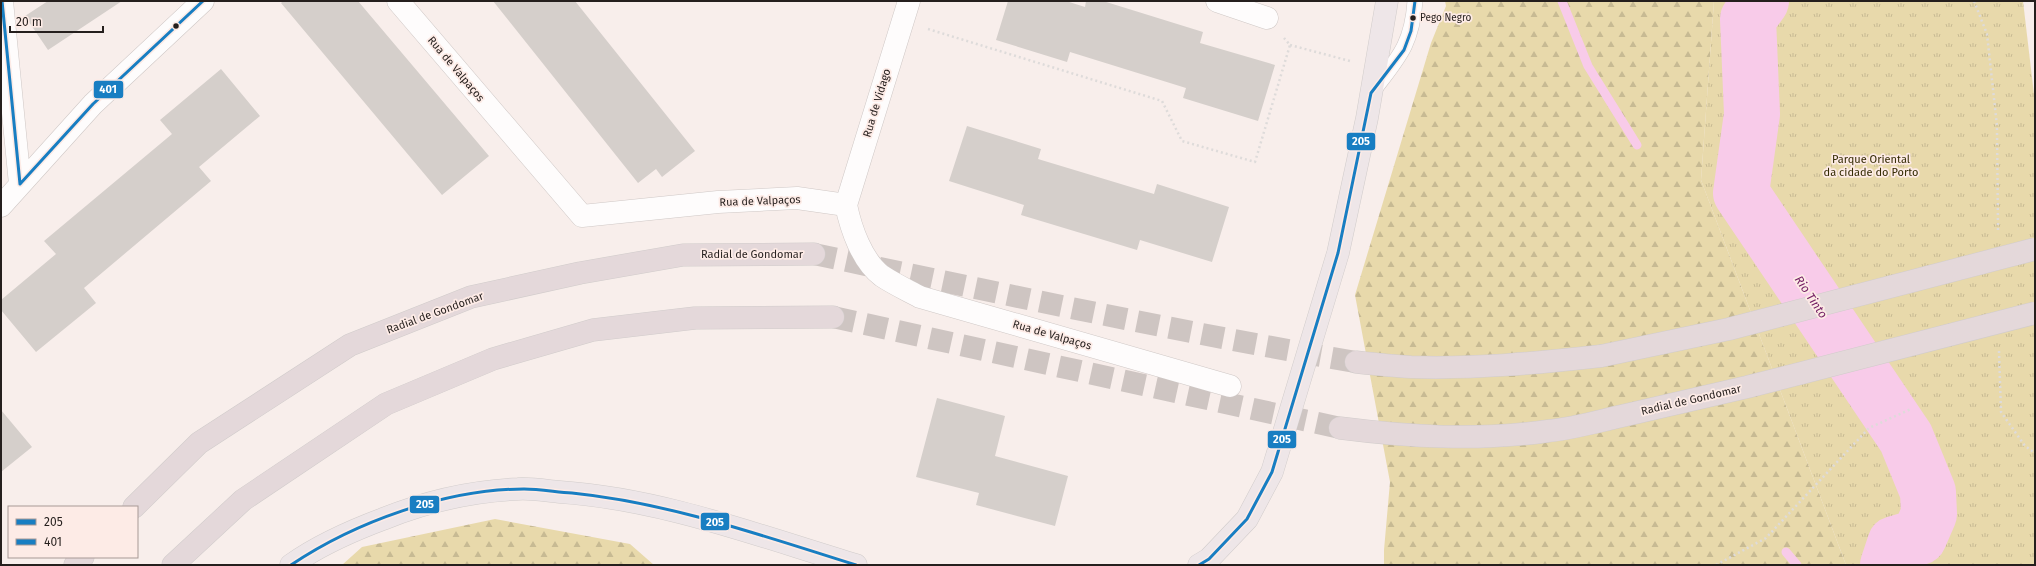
<svg xmlns="http://www.w3.org/2000/svg" width="2036" height="566" font-family="'Fira Sans',sans-serif">
<defs>
<pattern id="forest-firs" width="22" height="20" patternUnits="userSpaceOnUse"><rect width="22" height="20" fill="#e8d9ab"/><path d="M5 1l3.5 6h-7zM16 11l3.5 6h-7z" fill="#c7ba93"/></pattern>
<pattern id="park-tufts" width="24" height="20" patternUnits="userSpaceOnUse"><rect width="24" height="20" fill="#e8d9ab"/><path d="M3 7l-1-3M5 7V3M7 7l1-3M15 17l-1-3M17 17v-4M19 17l1-3" fill="none" stroke="#c7ba93"/></pattern>
</defs>
<rect width="100%" height="100%" fill="#f8eeeb"/>
<path fill="url(#forest-firs)" d="M1445 1H1714L1701 180 1846 565H1384V550L1390 482 1355 295 1431 43 1446 6Z
M495 519 630 544 654 565H342L362 547Z"/>
<path fill="url(#park-tufts)" d="M1714 1H2023L2035 103V565H1846L1701 180Z"/>
<g fill="none" stroke-linecap="round" stroke-linejoin="round">
<path stroke="#f8cbe9" stroke-width="9" d="M1562 1 1588 66 1637 145
M1786 552 1797 565"/>
<path stroke="#f8cbe9" stroke-width="56" d="M1761 1 1748 19 1752 114 1741 193 1906 438 1928 492 1929 514 1919 537 1895 544 1888 565"/>
</g>
<path fill="#d5cfcb" d="M48 1H122L48 50 25 16Z
M283 1H358L489 156 442 195 281 3Z
M493 1H575L695 151 662 177 656 169 638 183Z
M1008 1H1066L1085 7 1086 1H1103L1203 32 1200 43 1275 65 1258 121 1183 98 1186 88 1070 52 1067 62 996 40Z
M221 69 260 116 199 167 211 181 84 288 96 303 36 352 1 310V300L56 254 44 241 172 134 160 120Z
M967 126 1041 149 1038 159 1154 194 1157 184 1229 207 1212 262 1140 240 1137 250 1021 215 1024 205 949 181Z
M937 398 1005 416 995 456 1068 476 1055 526 976 505 979 493 916 477Z
M1 410 32 447 1 472Z"/>
<g fill="none" stroke-linecap="round" stroke-linejoin="round">
<path stroke="#cec5c2" stroke-width="22" stroke-dasharray="22 11" stroke-linecap="butt" d="M814 254C994 292 1174 331 1356 362
M833 317 1340 428"/>
<defs>
<path id="service" d="M1373 91C1398 58 1412 45 1415 1"/>
<path id="minor" d="M2 1 20 184
M398 1 582 216 718 202 797 198 846 205C851 229 862 261 882 276 894 284 907 290 920 297L1230 386
M1217 1 1267 18
M846 205 909 1
M1 206 93 104 203 1"/>
<path id="primary" d="M291 565C319 545 351 531 383 519 425 502 473 491 518 489 532 488 547 491 560 492 662 499 759 536 856 565
M1199 565 1209 559 1247 519 1272 472 1338 253 1367 118 1387 1"/>
<path id="motorway" d="M1356 362C1374 364 1393 366 1411 367 1475 369 1538 363 1601 356
M1340 428C1410 437 1477 441 1548 431 1570 429 1592 423 1613 418
M134 507 199 443 350 345 471 297 580 273 683 255 814 254
M75 565 83 557
M173 565 243 500 386 404 493 359 593 330 695 318 833 317"/>
</defs>
<use href="#service" stroke="#cfc8c6" stroke-width="16"/>
<use href="#minor" stroke="#cfc8c6" stroke-width="23"/>
<use href="#primary" stroke="#d1cccb" stroke-width="23"/>
<use href="#motorway" stroke="#d1cccb" stroke-width="23"/>
<path stroke="#dedbda" stroke-width="2.5" stroke-dasharray="2 3" stroke-linecap="butt" d="M1974 1 1987 34 1997 126 1998 230
M928 29 1162 101 1182 141 1255 162 1290 45 1284 38
M1290 45 1350 61
M1999 351 2001 412 2025 446 2035 453
M1716 565 1766 538 1869 428 1911 409"/>
<use href="#service" stroke="#fefcfc" stroke-width="15"/>
<use href="#minor" stroke="#fefcfc" stroke-width="22"/>
<use href="#primary" stroke="#eee6e8" stroke-width="22"/>
<use href="#motorway" stroke="#e4d8da" stroke-width="22"/>
<defs>
<path id="motorway-bridge" d="M1601 356 1729 329 2035 249
M1613 418 1747 387 2035 313"/>
</defs>
<use href="#motorway-bridge" stroke="#d1cccb" stroke-width="23" stroke-linecap="butt"/>
<use href="#motorway-bridge" stroke="#e4d8da" stroke-width="22"/>
<defs>
<path id="bus-1" d="M291 565C355 522 446 489 524 489 540 489 556 492 572 493 670 503 763 536 856 565
M1199 565 1209 559 1247 519 1272 472 1338 253 1371 93 1404 50 1411 31 1415 1"/>
<path id="bus-2" d="M2 1 20 184
M20 184 93 104 203 1"/>
</defs>
<use href="#bus-1" stroke="#fdebe6" stroke-width="6"/>
<use href="#bus-2" stroke="#fdebe6" stroke-width="6"/>
<use href="#bus-1" stroke="#187ec2" stroke-width="3"/>
<use href="#bus-2" stroke="#187ec2" stroke-width="3"/>
</g>
<g fill="#251f1d" stroke="#fdebe6" stroke-width="1.5">
<circle cx="1413" cy="18" r="3.5"/>
<circle cx="176" cy="26" r="3.5"/>
</g>
<g text-anchor="middle" dominant-baseline="central" stroke-width="3.5" stroke-linejoin="round" paint-order="stroke">
<g font-size="10" fill="#251f1d" stroke="#fdebe6" text-anchor="start">
<text x="1420" y="18">Pego Negro</text>
</g>
<g font-size="11" fill="#251f1d" stroke="#fdebe6">
<text transform="translate(456 69) rotate(50)">Rua de Valpaços</text>
<text transform="translate(877 103) rotate(-73)">Rua de Vidago</text>
<text transform="translate(760 201) rotate(-2)">Rua de Valpaços</text>
<text x="752" y="254">Radial de Gondomar</text>
<text transform="translate(435 313) rotate(-20)">Radial de Gondomar</text>
<text transform="translate(1052 335) rotate(16)">Rua de Valpaços</text>
<text transform="translate(1691 400) rotate(-13)">Radial de Gondomar</text>
</g>
<g font-size="11" fill="#332a02" stroke="#fdebe6">
<text x="1871" y="159">Parque Oriental<tspan x="1871" dy="13">da cidade do Porto</tspan></text>
</g>
<g font-size="12" font-style="italic" fill="#752165" stroke="#fdebe6">
<text transform="translate(1811 297) rotate(56)">Rio Tinto</text>
</g>
</g>
<g stroke="#fdebe6" stroke-width="1.5">
<rect x="93" y="80" width="31" height="19" rx="4" fill="#187ec2"/>
<rect x="1346" y="132" width="30" height="19" rx="4" fill="#187ec2"/>
<rect x="1267" y="430" width="30" height="19" rx="4" fill="#187ec2"/>
<rect x="409" y="495" width="31" height="19" rx="4" fill="#187ec2"/>
<rect x="700" y="512" width="30" height="19" rx="4" fill="#187ec2"/>
</g>
<g font-size="11" text-anchor="middle" font-weight="bold" fill="#fff">
<text x="108" y="93">401</text>
<text x="1361" y="145">205</text>
<text x="1282" y="443">205</text>
<text x="425" y="508">205</text>
<text x="715" y="526">205</text>
</g>
<rect width="2036" height="566" fill="none" stroke="#251f1d" stroke-width="4"/>
<rect x="8" y="506" width="130" height="52" fill="#fdebe6" stroke="#a79996"/>
<rect x="16" y="519" width="20" height="6" fill="#187ec2" stroke="#a79996"/>
<text x="44" y="526" font-size="12" fill="#251f1d">205</text>
<rect x="16" y="539" width="20" height="6" fill="#187ec2" stroke="#a79996"/>
<text x="44" y="546" font-size="12" fill="#251f1d">401</text>
<path d="M10 26v6h93v-6" fill="none" stroke="#251f1d" stroke-width="2"/>
<text x="16" y="26" font-size="12" fill="#251f1d" stroke="#fdebe6" stroke-width="3" paint-order="stroke">20 m</text>
</svg>
